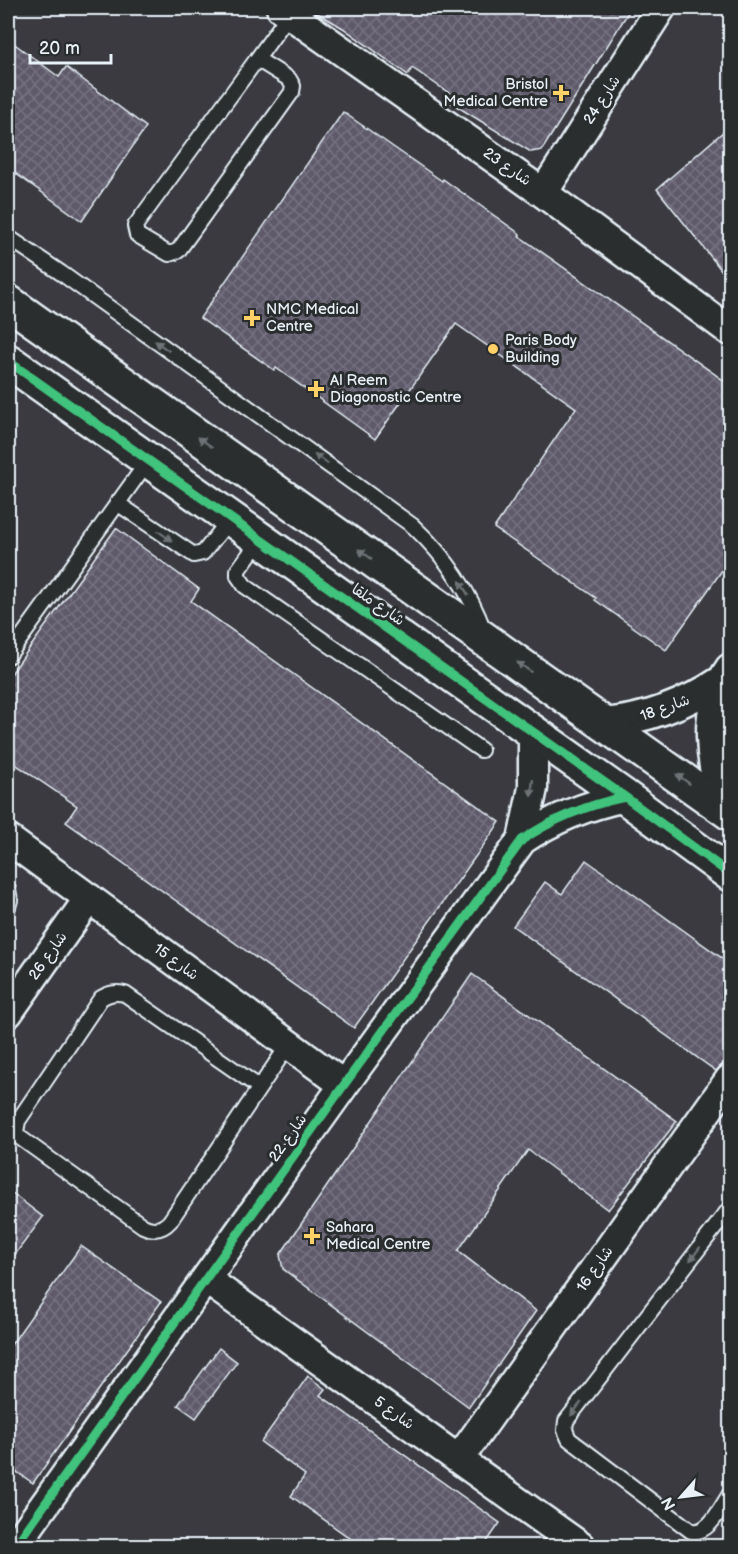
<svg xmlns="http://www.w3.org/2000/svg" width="738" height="1554" font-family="'Balsamiq Sans','Playpen Sans Arabic',sans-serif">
<defs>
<pattern id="building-cross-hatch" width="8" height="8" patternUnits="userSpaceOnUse" patternTransform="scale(1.5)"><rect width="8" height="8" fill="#5f5a6b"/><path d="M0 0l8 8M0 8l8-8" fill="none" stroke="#767281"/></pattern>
</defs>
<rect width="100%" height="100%" fill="#3a3a40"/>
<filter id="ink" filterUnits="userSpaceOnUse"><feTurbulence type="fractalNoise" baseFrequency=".0167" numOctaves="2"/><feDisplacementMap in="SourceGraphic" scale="12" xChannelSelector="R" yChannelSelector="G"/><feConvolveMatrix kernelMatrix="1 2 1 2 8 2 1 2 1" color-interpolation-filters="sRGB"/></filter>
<g filter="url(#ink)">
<path fill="url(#building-cross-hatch)" stroke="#e8f1f8" stroke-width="1.5" d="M309 8H631L542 150 531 152 448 101 452 95 412 68 408 75 343 28Z
M8 39 59 77 66 67 146 127 82 221 8 168Z
M343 112 442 181 443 179 520 234 519 236 730 385V559L666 650 595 600 596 598 494 528 576 408 456 324 375 439 276 368 274 370 200 318Z
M730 126V281L657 189Z
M116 528 199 589 191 601 500 822 354 1028 66 822 77 806 8 759V678Z
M586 860 730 964V1063L723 1064 716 1071 513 926 545 882 562 894Z
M472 974 677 1121 608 1210 528 1150 458 1251 536 1311 469 1407 283 1269 280 1255Z
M8 1190 43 1217 8 1264Z
M81 1246 161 1302 33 1483 8 1466V1349Z
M219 1348 237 1362 196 1418 178 1405Z
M308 1376 325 1389 320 1395 500 1523 484 1546H361L291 1496 305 1475 261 1442Z"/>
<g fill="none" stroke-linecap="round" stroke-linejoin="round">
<defs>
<path id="service" d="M257 59 289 79 293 86 292 92 178 251 169 254 137 235 135 226Z
M257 59 290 13
M8 237 61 273 413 526C445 556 469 589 484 631
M117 503 194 555 203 553 231 518
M260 540 238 570V576L245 586 481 750
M8 656 148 461
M8 889 10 900 8 907
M259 1087 125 994C115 992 110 993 101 998L18 1121 16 1132 19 1137 143 1226C154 1231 162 1230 170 1221L289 1044
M730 1208 566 1421 565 1430 569 1439 691 1531C709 1535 721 1507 730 1494"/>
<path id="minor" d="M281 8 543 193 730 331
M543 193 661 8
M604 723C648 719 685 705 722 680
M725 809C710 765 701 708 730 668
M8 839 344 1085
M522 840 533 788V734
M8 1013 89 898
M207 1280 580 1546
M459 1459 730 1079
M15 1546 344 1085 522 840C554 818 587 805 625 797"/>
<path id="tertiary" d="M8 302 730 813
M8 361 625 797 730 874"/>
</defs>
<use href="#service" stroke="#e8f1f8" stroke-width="18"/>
<use href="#minor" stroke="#e8f1f8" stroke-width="33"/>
<use href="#tertiary" stroke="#e8f1f8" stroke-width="38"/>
<use href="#service" stroke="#2a2d2e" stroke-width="14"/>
<use href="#minor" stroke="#2a2d2e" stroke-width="28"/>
<use href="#tertiary" stroke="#2a2d2e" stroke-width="33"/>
<defs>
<path id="cycleway" d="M8 361 625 797 730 874
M15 1546 344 1085 522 840C554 818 587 805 625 797"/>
</defs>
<use href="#cycleway" stroke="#2a2d2e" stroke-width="13"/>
<use href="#cycleway" stroke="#40c37c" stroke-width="9"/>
</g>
<defs><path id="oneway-solid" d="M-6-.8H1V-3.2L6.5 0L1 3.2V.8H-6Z" transform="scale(1.5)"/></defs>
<g fill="#6c7275">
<use href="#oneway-solid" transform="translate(162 346) rotate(-144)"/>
<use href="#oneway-solid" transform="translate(205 442) rotate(-145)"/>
<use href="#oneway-solid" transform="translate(321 459) rotate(-144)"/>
<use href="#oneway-solid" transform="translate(165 536) rotate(35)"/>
<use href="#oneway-solid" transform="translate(365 554) rotate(-145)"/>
<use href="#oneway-solid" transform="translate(464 588) rotate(-121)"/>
<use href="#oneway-solid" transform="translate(524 667) rotate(-145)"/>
<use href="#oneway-solid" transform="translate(683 779) rotate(-145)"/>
<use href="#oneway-solid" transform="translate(532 788) rotate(96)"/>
<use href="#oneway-solid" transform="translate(695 1254) rotate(127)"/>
<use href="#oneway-solid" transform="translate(576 1409) rotate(128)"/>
</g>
</g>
<g fill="#ffd166" stroke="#2a2d2e" stroke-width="2">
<path d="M558 84h6v6h6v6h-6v6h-6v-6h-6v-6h6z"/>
<path d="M249 309h6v6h6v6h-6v6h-6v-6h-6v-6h6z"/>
<circle cx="493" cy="349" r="6"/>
<path d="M313 380h6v6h6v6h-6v6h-6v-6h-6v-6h6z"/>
<path d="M309 1227h6v6h6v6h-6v6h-6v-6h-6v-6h6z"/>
</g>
<g text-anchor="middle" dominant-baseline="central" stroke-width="6" stroke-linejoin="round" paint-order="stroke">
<g font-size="15" fill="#e8f1f8" stroke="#2a2d2e" text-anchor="start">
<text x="548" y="84" text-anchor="end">Bristol<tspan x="548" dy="17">Medical Centre</tspan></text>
<text x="266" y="309">NMC Medical<tspan x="266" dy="17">Centre</tspan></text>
<text x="505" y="340">Paris Body<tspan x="505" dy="17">Building</tspan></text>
<text x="330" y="380">Al Reem<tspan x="330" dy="17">Diagonostic Centre</tspan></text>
<text x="326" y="1227">Sahara<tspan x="326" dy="17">Medical Centre</tspan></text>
</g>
<g font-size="15" fill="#e8f1f8" stroke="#2a2d2e">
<text transform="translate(602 100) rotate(-57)">شارع 24</text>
<text transform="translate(507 167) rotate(35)">شارع 23</text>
<text transform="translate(378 605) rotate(35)">شارع ملقا</text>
<text transform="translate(665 708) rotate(-20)">شارع 18</text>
<text transform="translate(48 956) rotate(-55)">شارع 26</text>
<text transform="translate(176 962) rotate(36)">شارع 15</text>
<text transform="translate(288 1138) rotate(-55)">شارع 22</text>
<text transform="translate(595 1269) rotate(-55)">شارع 16</text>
<text transform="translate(394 1413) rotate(36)">شارع 5</text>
</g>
</g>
<rect width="738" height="1554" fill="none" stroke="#2a2d2e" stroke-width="30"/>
<rect x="15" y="15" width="708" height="1524" fill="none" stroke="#e8f1f8" stroke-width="2" filter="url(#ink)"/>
<g transform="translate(681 1497) rotate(242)" stroke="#2a2d2e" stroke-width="4.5" paint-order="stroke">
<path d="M0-4.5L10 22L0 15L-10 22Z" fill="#e8f1f8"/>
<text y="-9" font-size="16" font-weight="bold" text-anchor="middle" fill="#e8f1f8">N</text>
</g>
<path d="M30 54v9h81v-9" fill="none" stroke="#e8f1f8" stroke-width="3"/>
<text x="39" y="54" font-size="18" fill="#e8f1f8" stroke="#2a2d2e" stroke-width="4.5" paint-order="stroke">20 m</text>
</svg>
